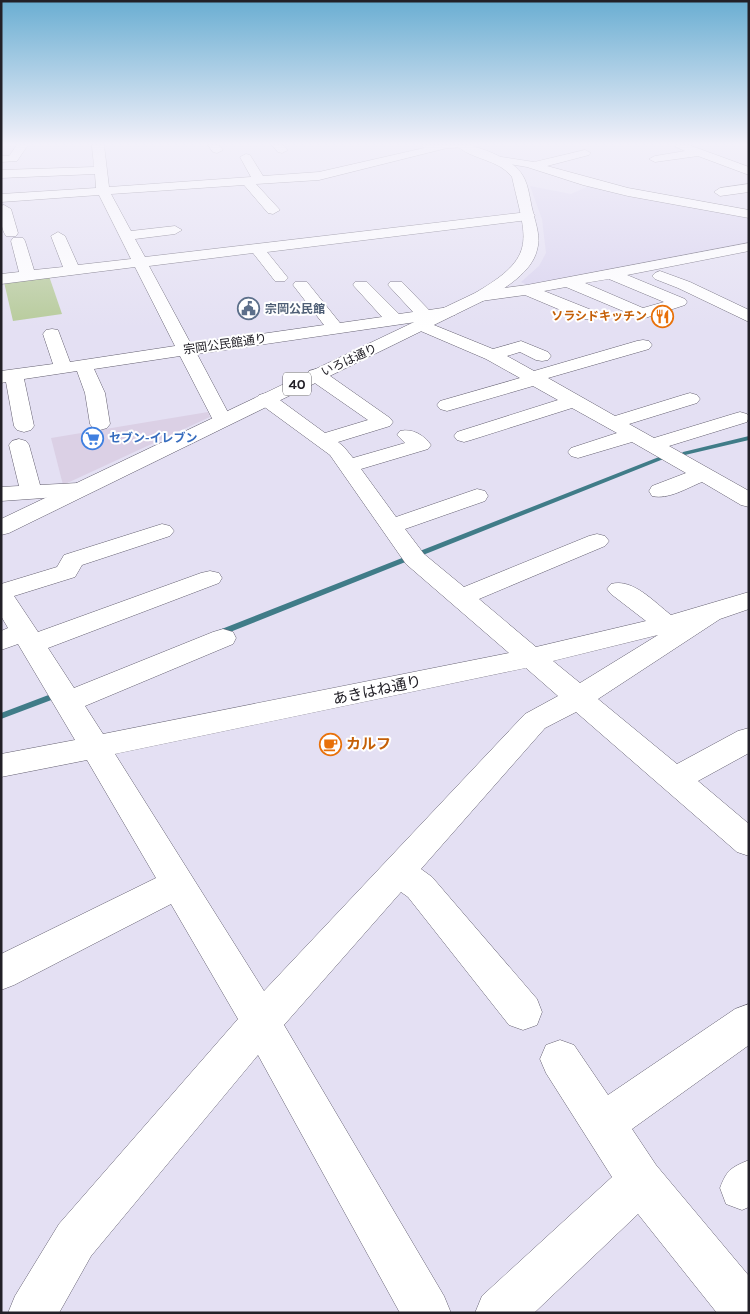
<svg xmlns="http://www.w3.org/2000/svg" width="750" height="1314" font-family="Karla,'Noto Sans JP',sans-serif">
<rect width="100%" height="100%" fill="#e4e0f3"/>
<path fill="#dbd0e5" d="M208 412 210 417 63 485 51 438Z"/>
<path fill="#dad4ef" d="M530 186 571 194 589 186 647 200 749 217V244L527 285 521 282 539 266 546 253 542 219Z"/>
<path fill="#b7cb9b" d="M49 276 62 314 13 321 4 282Z"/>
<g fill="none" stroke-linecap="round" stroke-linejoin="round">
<path fill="#407c88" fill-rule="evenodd" d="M749 436V440L685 455 682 453 683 452Z
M664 455 666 456V458L220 636H214L213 634 214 632Z
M59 691 63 694 62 696 1 719V713Z"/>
<defs>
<path id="minor" d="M17 145H28L17 161 1 162V156H9Z
M92 145H104L109 187 251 177 240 157 246 154 250 155 263 176 319 172 424 148 421 145H474L473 147 447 148 319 180 256 184 280 210 273 214 268 213 244 185 111 194 131 231 175 226 182 230 175 234 135 239 145 257 528 212 533 213 535 216 528 220 267 252 288 278 285 281H275L253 253 149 266 191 344 324 325 293 285 295 282H307L340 323 382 317 353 285 355 282H367L399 314 413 312 388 285 390 282H402L429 310 449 307 455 309 457 312 455 315 424 321 493 349 521 341 548 352 551 356 548 360 542 361 536 360 520 352 507 356 534 371 637 341 643 340 649 341 652 345 649 349 548 378 615 416 683 395 690 393 697 395 700 399 697 403 629 424 654 438 733 414 740 412 747 414 749 416 747 422 669 446 749 491V507L741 505 702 482C687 488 668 500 652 496L649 491 652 486 686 473 632 442 578 458 571 456 568 452 571 448 617 433 572 408 471 440 464 442 457 440 454 436 457 432 558 400 533 386 454 409 447 411 440 409 437 405 440 401 520 378 486 359 416 329 414 325 416 322 197 354 232 420 229 424 222 426 215 424 180 356 94 369 105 393 110 424 107 428 100 430 93 428 90 424 85 393 77 371 24 379 34 426 31 430 24 432 17 430 14 426 6 382 1 383V371L53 364 43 334 46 330 52 329 58 330 70 362 175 346 135 267 1 284V274L19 272 11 241 13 238H23L25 241 34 270 63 267 51 236 58 232 65 236 78 265 131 259 99 195 1 202V194L96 188 95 174 1 178V170L94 167Z
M208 145H219L223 150 217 153 213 152Z
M272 145H283L288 150 282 153 278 152Z
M675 145H689L749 167V175L698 156 655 162 649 159 655 156 685 151 676 147Z
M585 150 591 153 589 155 547 166 628 188 749 210V218L628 196 583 185 527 167 491 161 489 159 495 156 534 162Z
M749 184V192L720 196 714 192 720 188Z
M4 205 11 209 18 233 16 236H6C0 227 1 216 1 206Z
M749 243V251L627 275 685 299 687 302 685 305 642 319 566 287 544 291 594 311 596 315 594 319H582L525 295 481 301 475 299 473 296 475 293 481 291 527 285ZM609 279 664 302 643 308 585 283Z
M660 271 690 282 749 310V322L678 288 655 279 652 276 655 273Z
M316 369 323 371 390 418 393 422 390 426 338 442 344 447 353 458 405 443 397 435 400 431C412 428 424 435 431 445L428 449 361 469 396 517 477 489 485 491 488 496 485 501 405 529 424 554 464 587 589 536 597 534 605 536 609 541 605 546 479 599 536 647 646 621 611 594 607 589 611 584C633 578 654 602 671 615L749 592V609L720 619 598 699 677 764 738 731 749 728V753L698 781 749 824V856L737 852 576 712 545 728 421 869 432 877 537 999 542 1012 537 1025 523 1030 509 1025 408 897 401 892 284 1025 444 1296 451 1313H400L258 1055 91 1256 59 1313H8L15 1296 59 1224 238 1019 171 904 14 985 1 990V954L156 878 87 760 1 777V754L75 740 18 644 1 650V631L8 628 1 616V584L57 567 64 555 162 524 170 526 174 531 170 536 82 565 75 577 14 596 38 632 201 573 210 571 219 573 222 578 219 583 48 648 74 688 213 632 223 629 233 632 236 638 233 644 85 706 103 734 509 653 406 564 330 455 259 403 256 399 259 395 266 393 273 395 325 433 368 420 309 379 307 375 309 371ZM658 635 580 683 553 661ZM526 668 558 696 525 714 264 991 115 754Z
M19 439 26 441 29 445 40 485 78 483 86 485 89 490 86 495 1 501V487L19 486 9 445 12 441Z
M749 1004V1045L632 1129 656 1165 749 1276V1313H717L638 1214 534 1313H475L482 1296 612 1177 546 1073 540 1059 546 1045 560 1040 574 1045 608 1095 735 1009Z
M749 1160V1207L742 1210 726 1204 720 1188C727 1170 730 1168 749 1160Z"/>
<path id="major" d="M456 145C475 143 514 159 523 176 529 186 530 201 533 212 536 225 541 237 537 250 532 272 505 288 487 299L9 533 1 535V519L475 293C539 256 526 240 512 177 499 159 471 160 456 145Z"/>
</defs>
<use href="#minor" stroke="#646071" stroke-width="1"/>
<use href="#major" stroke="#646071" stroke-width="1"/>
<use href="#minor" fill="#fff" fill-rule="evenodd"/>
<use href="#major" fill="#fff" fill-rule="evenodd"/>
</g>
<linearGradient id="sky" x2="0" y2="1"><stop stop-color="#6aaed2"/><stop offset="0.44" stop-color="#f3f1fa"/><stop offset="1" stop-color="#f3f1fa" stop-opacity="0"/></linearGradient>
<rect width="750" height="328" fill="url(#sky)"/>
<defs>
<symbol id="civic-ring" viewBox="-11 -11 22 22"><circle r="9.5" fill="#fff" stroke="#5c6f8a" stroke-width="1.5"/><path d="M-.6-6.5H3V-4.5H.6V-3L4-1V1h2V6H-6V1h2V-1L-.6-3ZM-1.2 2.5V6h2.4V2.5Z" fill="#5c6f8a"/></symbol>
<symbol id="restaurant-ring" viewBox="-11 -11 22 22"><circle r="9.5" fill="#fff" stroke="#e8710a" stroke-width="1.5"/><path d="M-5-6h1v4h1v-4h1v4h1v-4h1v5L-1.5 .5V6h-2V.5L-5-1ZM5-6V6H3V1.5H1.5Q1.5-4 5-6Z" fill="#e8710a"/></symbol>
<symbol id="supermarket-ring" viewBox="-11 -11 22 22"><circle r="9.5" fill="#fff" stroke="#3f7fe0" stroke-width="1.5"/><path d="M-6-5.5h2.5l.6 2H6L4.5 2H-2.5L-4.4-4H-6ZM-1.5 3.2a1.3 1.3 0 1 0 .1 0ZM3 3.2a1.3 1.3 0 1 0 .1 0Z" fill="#3f7fe0"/></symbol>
<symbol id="cafe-ring" viewBox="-11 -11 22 22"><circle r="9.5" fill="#fff" stroke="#e8710a" stroke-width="1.5"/><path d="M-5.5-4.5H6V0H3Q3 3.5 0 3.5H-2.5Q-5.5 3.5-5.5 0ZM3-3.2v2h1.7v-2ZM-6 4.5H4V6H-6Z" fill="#e8710a"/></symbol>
</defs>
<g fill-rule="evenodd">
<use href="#civic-ring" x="236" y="296" width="25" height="25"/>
<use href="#restaurant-ring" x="650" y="304" width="25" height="25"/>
<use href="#supermarket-ring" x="80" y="426" width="25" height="25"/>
<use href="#cafe-ring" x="318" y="732" width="25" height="25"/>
</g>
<g text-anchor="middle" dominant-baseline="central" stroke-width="4" stroke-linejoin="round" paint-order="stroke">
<g font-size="12" font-weight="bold" fill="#4e5e75" stroke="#fff" text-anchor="start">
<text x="265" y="309">宗岡公民館</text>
</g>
<g font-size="12" font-weight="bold" fill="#c56008" stroke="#fff" text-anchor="end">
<text x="647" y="316">ソラシドキッチン</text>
</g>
<g font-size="12" fill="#222027" stroke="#fff">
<text transform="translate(225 344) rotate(-8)">宗岡公民館通り</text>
<text transform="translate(349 360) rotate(-25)">いろは通り</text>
</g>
<g font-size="12" font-weight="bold" fill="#366cbe" stroke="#fff" text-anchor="start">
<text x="109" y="438">セブン-イレブン</text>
</g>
<rect fill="#fff" stroke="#646368" stroke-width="1" x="283" y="372.5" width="28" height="23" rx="4"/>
<g font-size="14" font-weight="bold" fill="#222027">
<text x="297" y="384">40</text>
</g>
<g font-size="15" fill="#222027" stroke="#fff">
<text transform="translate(377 690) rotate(-12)">あきはね通り</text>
</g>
<g font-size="15" font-weight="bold" fill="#c56008" stroke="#fff" text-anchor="start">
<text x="346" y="744">カルフ</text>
</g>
</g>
<rect width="750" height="1314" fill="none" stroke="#222027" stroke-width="5"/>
</svg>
